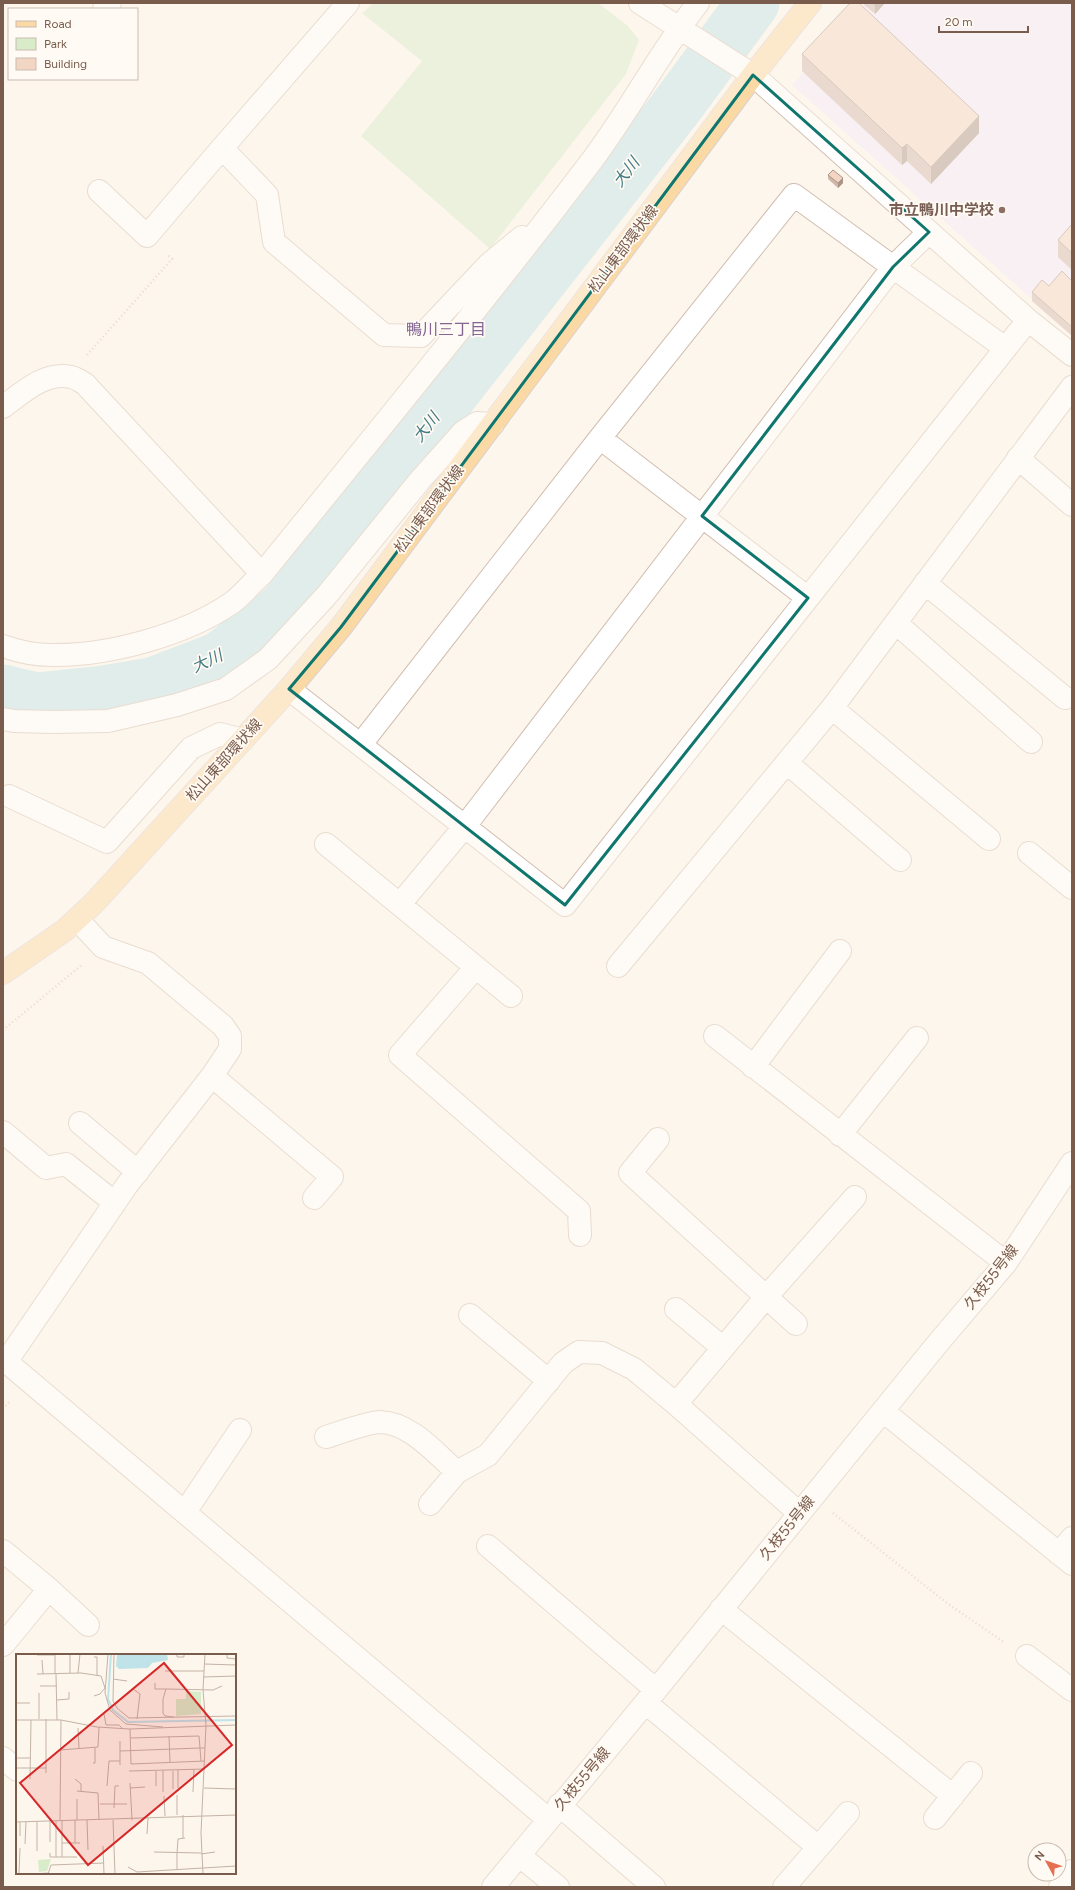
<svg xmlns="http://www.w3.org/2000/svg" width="1075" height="1890" font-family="Figtree,'Noto Sans JP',sans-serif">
<rect width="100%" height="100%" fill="#fdf6ec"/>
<path fill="#f3e8fa" d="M866 3H1072V335L792 85Z"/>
<path fill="#d8ecc9" d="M374 3H598L628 26 639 40 626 74 490 249 361 136 422 61 362 13Z"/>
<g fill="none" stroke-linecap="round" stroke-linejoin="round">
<path stroke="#bfe3e8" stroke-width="53" d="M3 691 36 699 104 692 152 684 220 658 284 608 674 110 753 3"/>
<defs>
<path id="minor" d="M348 3 222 148 267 195 274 242 384 335 421 336 489 264 522 237
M640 3 753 75 1028 320 1072 355
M104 9 110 3
M99 191 147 236 222 148
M929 232 893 267 1005 348
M3 407C22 393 45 371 71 377 76 378 80 381 85 384L262 574
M600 438 808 598
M1018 458 1072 505
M925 583 1065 698
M896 623 1031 742
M3 646C17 651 36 655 51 655 108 656 186 635 233 602 243 594 252 583 262 574 373 437 486 300 593 159 631 108 660 52 698 3
M289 689 565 905 1028 320
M832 708 989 839
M3 719 14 721 53 722 108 721 177 705 226 689 268 659 327 595 421 479 463 432 477 423 493 424
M361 744 600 438 794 195 893 267 465 826 400 904
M787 763 900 860
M9 796 107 842 191 748 220 734 243 740
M326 844 511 996
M1029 853 1072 888
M618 966 832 708 1072 387
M476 967 400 1055 579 1211 580 1235
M715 1036 1006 1263
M753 1067 840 951
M212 1076 332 1177 314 1198
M80 1123 138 1172
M3 1132 46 1168 66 1164 115 1203
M840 1135 917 1038
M658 1139 630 1173 796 1324
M676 1309 723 1348
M470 1315 549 1381
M3 1359 548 1819
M6 1362 127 1185 212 1076 230 1049V1036L223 1026 148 963 103 947 77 919
M676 1404 766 1297 855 1197
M883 1411 1072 1564
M326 1437C339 1433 368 1422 380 1422 411 1423 435 1453 457 1472
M430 1504 457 1472 488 1455 563 1363 579 1352 602 1353 634 1369 676 1404 799 1513
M185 1512 240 1430
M488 1546 656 1690
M3 1551 49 1589 88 1625
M1059 1554 1072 1538
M721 1609 953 1796
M3 1645 49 1589
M1027 1656 1072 1690
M646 1703 818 1847
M3 1758 17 1770
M559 1805 654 1887
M935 1818 971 1773
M520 1856 558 1887
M493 1887 656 1690 938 1343 1006 1263 1072 1163
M784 1887 848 1813
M1060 1887 1072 1871"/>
<path id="major" d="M3 973 65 930 94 903 289 689 341 627 753 75 810 3"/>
</defs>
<use href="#minor" stroke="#d1beb0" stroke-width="24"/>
<use href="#major" stroke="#dad1cd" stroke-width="24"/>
<path stroke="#d9b8a5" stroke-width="2.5" stroke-dasharray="1 3" stroke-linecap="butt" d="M87 355 172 259 167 254
M3 1030 83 964
M3 1409 10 1401
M833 1513 947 1603 1005 1643"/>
<use href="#minor" stroke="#fff" stroke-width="22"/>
<use href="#major" stroke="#fbd9a5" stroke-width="22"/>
</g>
<path fill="#d1b7a8" d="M862 3H885L875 14Z
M802 54 979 133 931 184 907 161 902 165 802 71Z
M828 175 843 183 838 188 828 179Z
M1071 177H1072V195L1071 194Z
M1072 224V270L1058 257V240Z
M1072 281V336L1032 301V292L1049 286Z"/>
<path fill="#aa9588" d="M877 3H885L875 14V5Z
M979 116V133L931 184V167Z
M907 144V161L902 165V148Z
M843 178V183L838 188V183Z"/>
<path fill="#f3d5c3" stroke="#aa9588" d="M850 3H859L979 116 931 167 907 144 902 148 802 54Z
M872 3H877L875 5Z
M833 170 843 178 838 183 828 175Z
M1072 224V253L1058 240Z
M1062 271 1072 281V327L1032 292 1042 280 1049 286Z"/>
<path d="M0 0H1075V1890H0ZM753 75 929 232 893 267 702 516 808 598 565 905 289 689 341 627Z" fill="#fdf6ec" fill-opacity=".55" fill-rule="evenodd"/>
<path fill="none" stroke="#0f766e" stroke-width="3" stroke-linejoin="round" d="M753 75 929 232 893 267 702 516 808 598 565 905 289 689 341 627Z"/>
<circle fill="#8d6e63" stroke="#fffaf3" stroke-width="1.5" cx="1002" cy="210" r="4"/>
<g text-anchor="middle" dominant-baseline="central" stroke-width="3.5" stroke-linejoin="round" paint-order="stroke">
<g font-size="15" font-weight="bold" fill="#785e54" stroke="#fffaf3" text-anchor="end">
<text x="994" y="210">市立鴨川中学校</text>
</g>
<g font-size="15" fill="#7a5c4d" stroke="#fffaf3">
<text transform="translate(623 249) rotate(-53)">松山東部環状線</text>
<text transform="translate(429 509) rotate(-53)">松山東部環状線</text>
<text transform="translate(224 760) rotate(-48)">松山東部環状線</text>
<text transform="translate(991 1277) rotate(-52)">久枝55号線</text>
<text transform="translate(787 1528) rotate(-51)">久枝55号線</text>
<text transform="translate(582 1779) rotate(-50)">久枝55号線</text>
</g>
<g font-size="16" font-style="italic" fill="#437c86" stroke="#fffaf3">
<text transform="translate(626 172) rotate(-52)">大川</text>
<text transform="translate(426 427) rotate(-52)">大川</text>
<text transform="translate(207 661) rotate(-25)">大川</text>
</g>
<g font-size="16" fill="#846695" stroke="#fffaf3">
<text x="446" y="329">鴨川三丁目</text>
</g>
</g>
<g transform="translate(16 1654)">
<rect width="220" height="220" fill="#fdf6ec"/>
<path d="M170 37 185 38V60L160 62V45H170ZM35 205 31 217 23 218 22 206Z" fill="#d8ecc9"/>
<path d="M101 0H151L152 6 136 9 132 14 103 15 100 12Z" fill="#bfe3e8"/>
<path fill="none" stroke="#bfe3e8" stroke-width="2" d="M95 0 92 45 97 56 112 68 220 66"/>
<path fill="none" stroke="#c5b3a7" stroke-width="1" d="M39 0V20M92 0 89 39 94 56 110 70 147 73M98 0 97 47 101 54 113 64 220 62M161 0V3H168V0M211 0V4L220 5M21 1H39M78 3H81V22M26 6 27 20M188 10 220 11M149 17H188M54 19V0M62 19 64 0M21 20 65 19 85 22 89 34 84 40 78 42M40 20 41 66M187 23 220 22M97 25 111 27M139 29V35H150M24 32H41M117 35 124 40 121 65M41 46 53 45V38M0 49H14M88 60 90 71H103L107 75M158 63 149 62 147 59V45L150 35 197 36 206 32M23 65V39M30 65V119M0 66H45L81 73 114 75 220 71M62 74 63 94M114 75 115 110 189 107M153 82 154 108M104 87V111M44 96 82 93 83 73M104 97 184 94 183 82 114 84M0 104H15M185 107 184 94H189M77 109H79V94M0 114H30M162 116V134M113 117 189 115M147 117V138M14 125 15 66M59 125 65 130V137M114 129 116 166M91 132 93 107H104M140 132V117M114 134 129 133M188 134 220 135M157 135V117M61 137 82 139 83 166M177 138 178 115M148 142 149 162M84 150H111M98 154 99 132H103M161 161V141M44 166 45 66M59 166V189M61 166V145M71 166 72 196M97 166 99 220M40 167V203M0 168 220 161M131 180 132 164M4 182V168M167 184V161M34 188V167M46 189H64M9 190 10 168M87 192 88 220M21 197V167M138 198 185 199M34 199V203H61M161 199 162 185 169 184M185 200 199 198M46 203V166M112 213 121 218 220 212M161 215V199M3 220 4 194M17 220 32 219M32 220 35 211 88 209M187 220 185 179 190 71 187 36 189 0"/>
<path fill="#d62828" fill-opacity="0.15" stroke="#d62828" stroke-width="2" d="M148 9 216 91 72 211 4 129Z"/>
<rect width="220" height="220" fill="none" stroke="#7a5c4d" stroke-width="2"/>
</g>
<rect width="1075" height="1890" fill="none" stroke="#7a5c4d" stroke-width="8"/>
<rect x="8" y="8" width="130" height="72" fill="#fffaf3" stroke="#cabbb1"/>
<rect x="16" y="21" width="20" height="6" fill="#fbd9a5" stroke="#cabbb1"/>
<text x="44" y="28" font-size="12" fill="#7a5c4d">Road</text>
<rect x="16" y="38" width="20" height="12" fill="#d8ecc9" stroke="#cabbb1"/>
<text x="44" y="48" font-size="12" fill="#7a5c4d">Park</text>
<rect x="16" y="58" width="20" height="12" fill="#f3d5c3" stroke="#cabbb1"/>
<text x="44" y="68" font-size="12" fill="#7a5c4d">Building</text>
<g transform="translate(1047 1862) rotate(310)"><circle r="19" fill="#fffaf3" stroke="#cabbb1"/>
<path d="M0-3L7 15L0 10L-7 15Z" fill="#e76f51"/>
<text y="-6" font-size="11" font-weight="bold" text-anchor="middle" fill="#7a5c4d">N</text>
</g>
<path d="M939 26v6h89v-6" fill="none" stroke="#7a5c4d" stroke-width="2"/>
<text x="945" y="26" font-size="12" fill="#7a5c4d" stroke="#fffaf3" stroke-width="3" paint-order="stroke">20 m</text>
</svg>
